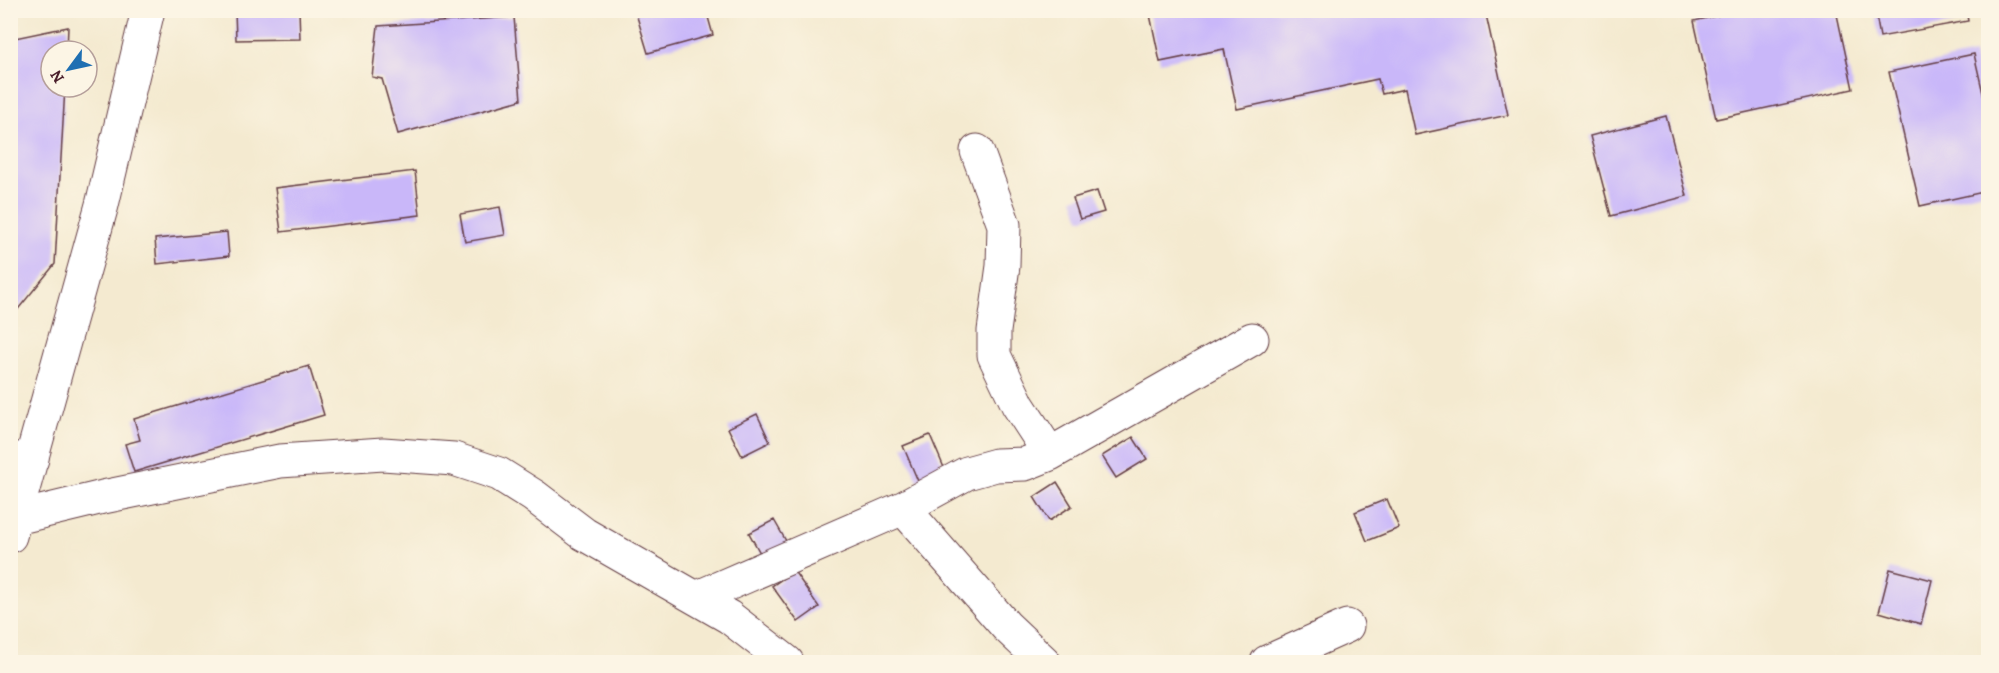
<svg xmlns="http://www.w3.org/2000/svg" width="1999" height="673" font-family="Alegreya,serif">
<rect width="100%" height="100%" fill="#fcf5e5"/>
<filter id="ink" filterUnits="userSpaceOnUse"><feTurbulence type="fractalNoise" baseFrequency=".0167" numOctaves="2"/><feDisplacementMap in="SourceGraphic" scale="12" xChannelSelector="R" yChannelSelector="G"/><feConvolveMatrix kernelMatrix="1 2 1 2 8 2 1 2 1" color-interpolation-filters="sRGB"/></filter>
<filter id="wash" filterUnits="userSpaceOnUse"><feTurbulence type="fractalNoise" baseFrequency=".008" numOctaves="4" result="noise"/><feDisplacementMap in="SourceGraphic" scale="24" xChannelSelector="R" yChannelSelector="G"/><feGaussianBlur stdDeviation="1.35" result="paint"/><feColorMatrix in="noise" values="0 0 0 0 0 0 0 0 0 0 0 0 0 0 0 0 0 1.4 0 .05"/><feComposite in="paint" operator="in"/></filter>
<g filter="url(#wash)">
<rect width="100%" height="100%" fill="#f4ead0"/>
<g id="blocks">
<path fill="#c9b7f9" d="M235 10H299L300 39 236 40Z
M635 10H706L713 35 648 53Z
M1149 10H1485L1508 115 1415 135 1405 89 1382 94 1378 79 1237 109 1224 49 1160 62Z
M1743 10H1836L1853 89 1716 119 1694 21Z
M1875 10H1966L1968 21 1880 37Z
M514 17 521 100 398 134 382 79 372 77 378 26Z
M68 27 67 51H51V87H65L55 264 10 319V39Z
M1974 54 1988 115V191L1920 206 1889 72Z
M1666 116 1687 196 1611 216 1590 136Z
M415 171 420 215 281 232 275 188Z
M1097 191 1104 212 1080 219 1073 198Z
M500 207 505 235 465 242 460 214Z
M227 232 229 256 157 264 155 239Z
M309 366 324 415 134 472 125 444 140 440 134 419Z
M757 414 770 442 742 456 728 428Z
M930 435 945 470 918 481 903 446Z
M1133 437 1147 459 1116 478 1102 456Z
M1057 482 1072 506 1049 521 1034 497Z
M1387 499 1399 528 1367 541 1355 512Z
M774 520 790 548 765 562 749 533Z
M1890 569 1932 580 1921 624 1879 612Z
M794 571 819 607 798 622 772 586Z"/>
</g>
</g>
<g filter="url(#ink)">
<use href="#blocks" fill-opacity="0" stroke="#643d44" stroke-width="1.5"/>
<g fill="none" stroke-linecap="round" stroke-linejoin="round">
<defs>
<path id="street" d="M977 151 1004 225 1003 266 994 331V355L1018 405 1050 454
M10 459H32
M903 508 1006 626 1044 662
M16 518 103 497 280 461 383 454 454 459 499 474 534 496 584 534 729 617 787 662
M696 598 903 508 967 473 996 465 1025 464 1050 454 1252 339
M1267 662 1347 626"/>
<path id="secondary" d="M10 536 102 205 148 10"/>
</defs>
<use href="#street" stroke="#643d44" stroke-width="35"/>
<use href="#secondary" stroke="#643d44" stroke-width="35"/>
<use href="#street" stroke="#fff" stroke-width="33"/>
<use href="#secondary" stroke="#fff" stroke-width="33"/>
</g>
</g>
<rect width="1999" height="673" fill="none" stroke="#fcf5e5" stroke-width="36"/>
<g transform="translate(69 69) rotate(237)"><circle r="28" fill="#fcf5e5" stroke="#b59f9b" stroke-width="1.5"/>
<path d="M0-4.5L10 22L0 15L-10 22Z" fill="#1f6fb2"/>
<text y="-9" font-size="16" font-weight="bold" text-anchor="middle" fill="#4a1f2b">N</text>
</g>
</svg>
